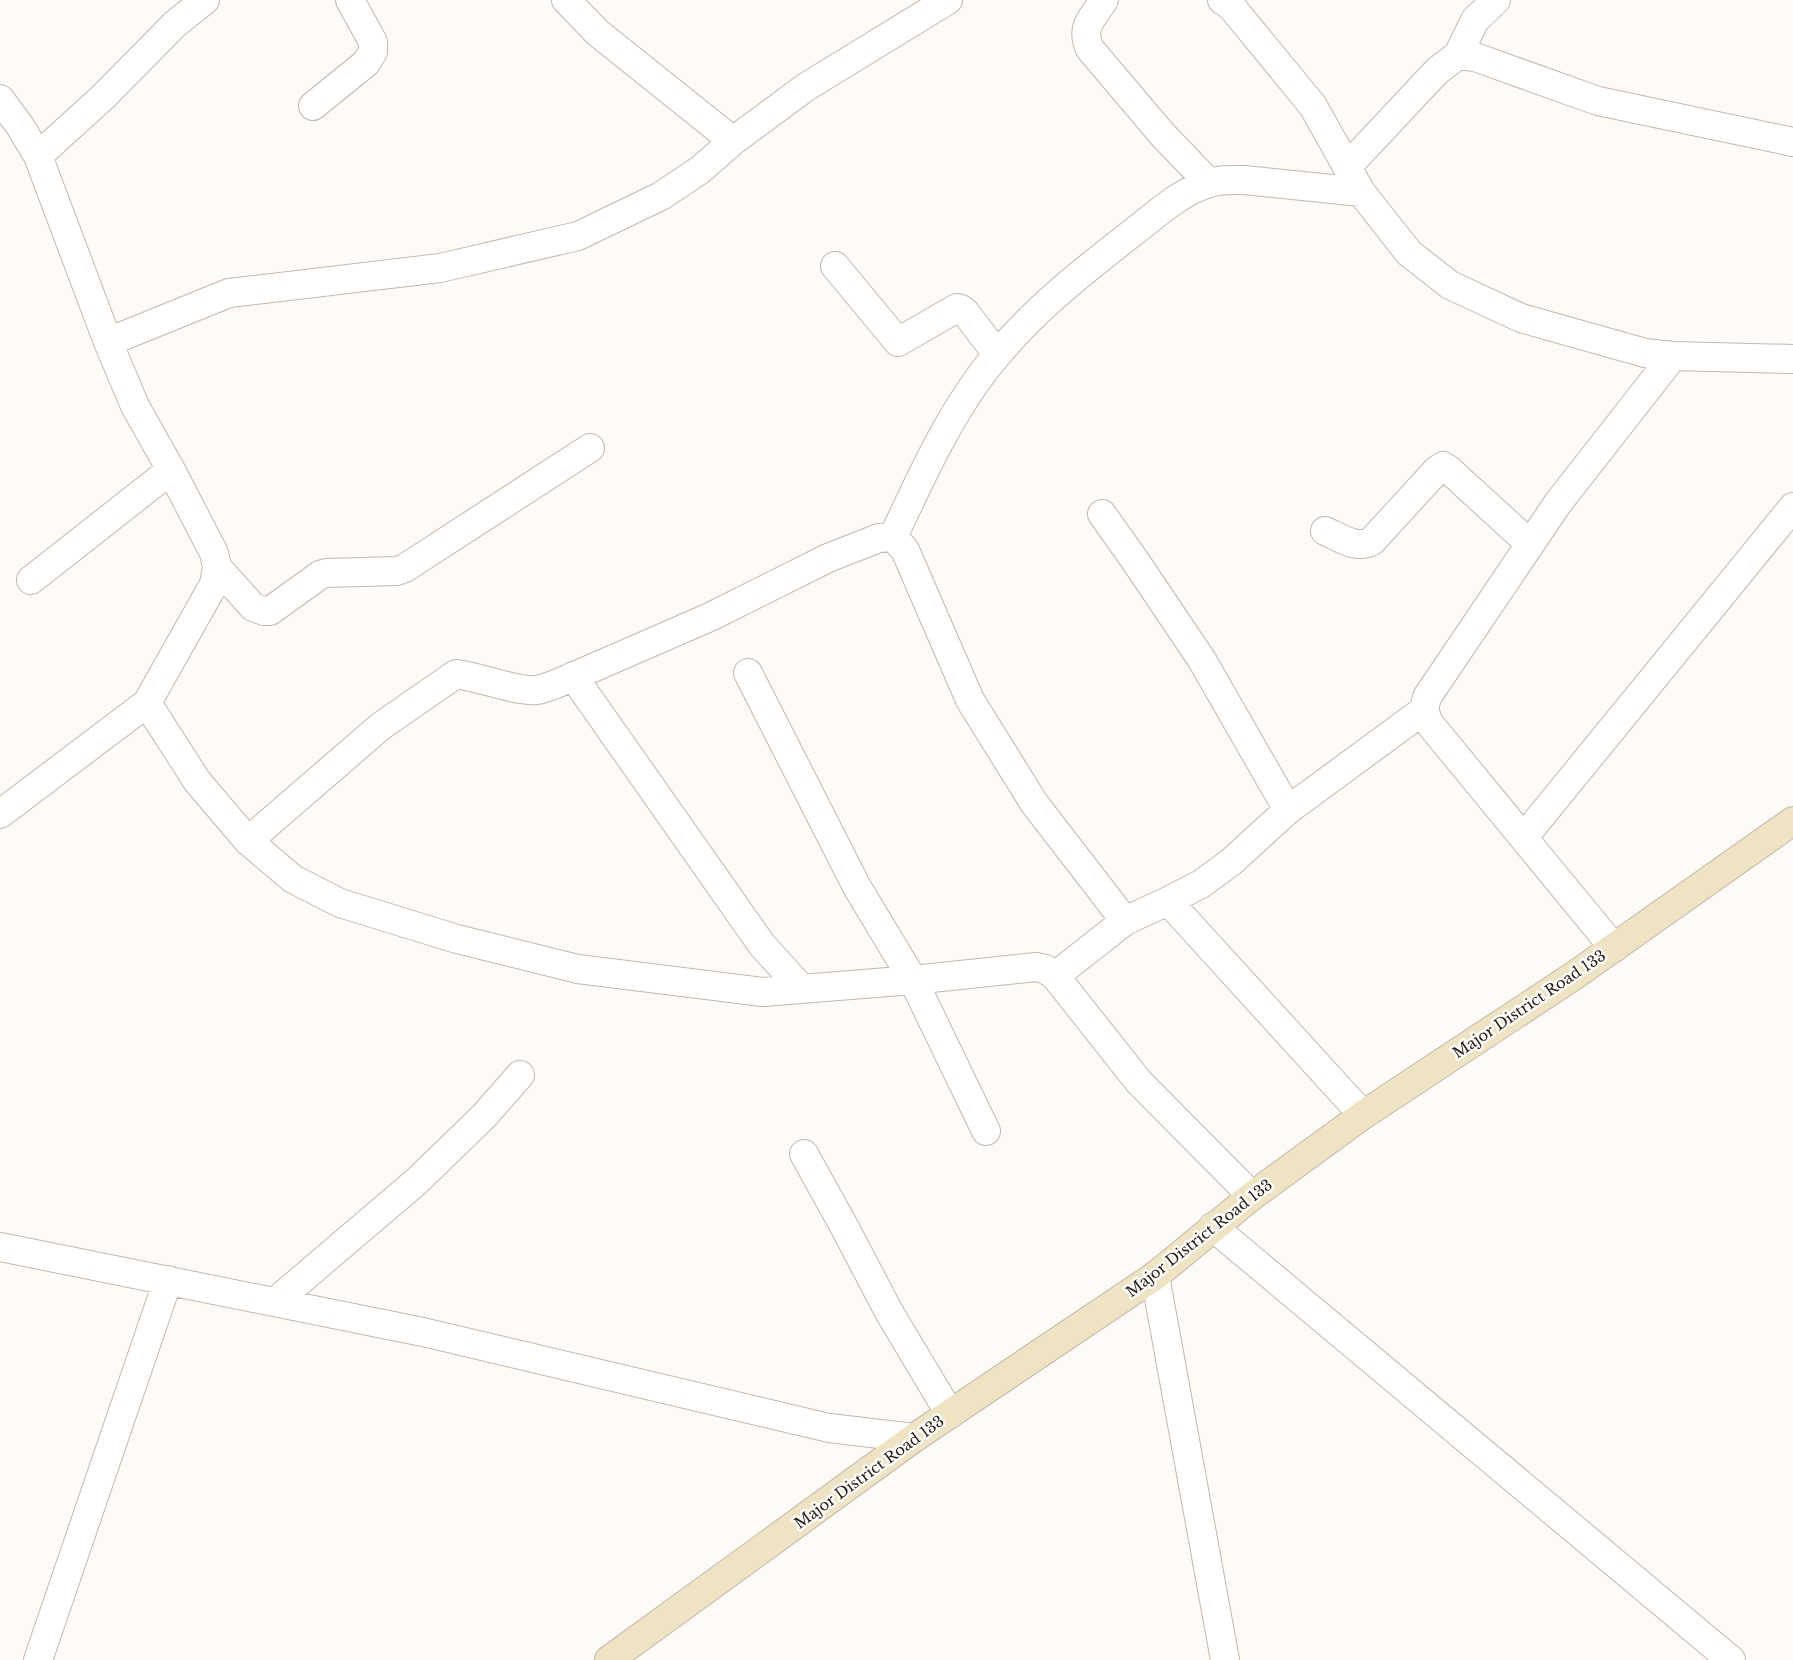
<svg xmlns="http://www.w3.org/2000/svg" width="1793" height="1660" font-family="'Libre Baskerville',serif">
<rect width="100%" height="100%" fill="#fdfaf7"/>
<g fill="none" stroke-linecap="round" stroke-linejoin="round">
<defs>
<path id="minor" d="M566 0 598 33 733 141
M1104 0C1092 19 1080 27 1090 49L1162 134 1209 183
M1222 0 1231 6 1313 106 1361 192 1409 253 1450 285 1521 318 1645 353 1673 356 1793 359
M1458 55 1475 20 1496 0
M0 99 20 126 38 156 108 342 135 406 171 470 214 553 217 567 214 584 147 703 0 814
M313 106 366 63 373 52V42L350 0
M38 156 103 97 175 24 205 0
M1347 167 1437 71 1458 55 1475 57 1598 101 1793 142
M835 266 898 342 957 308 961 309 965 312 997 354
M108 342 229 293 440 268 578 236 661 196 700 170 733 141 806 87 948 0
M1102 514 1136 562 1202 660 1288 810
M1325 531C1339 537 1357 550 1372 541L1437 470 1443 466 1448 469 1530 544
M893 537C920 480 946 421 984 371 1025 317 1078 275 1131 234 1155 216 1180 191 1210 183 1221 179 1232 180 1244 180L1361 192
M893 537 905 550 970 700 1034 803 1125 921 1055 976
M217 567 253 607 264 611H270L320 575 326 573 397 571 405 568 590 448
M31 580 171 470
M748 673 857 887 913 980 986 1131
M573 676 762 945 802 989
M147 703 197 781 248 841 293 879 340 903 457 939 578 969 763 992 913 980 1036 967 1045 969 1055 976 1139 1082 1252 1196
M1524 837 1793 507
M248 841 381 726 456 674C480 677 516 692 537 690 543 689 550 686 556 684L710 617 828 558 879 538 893 537
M1168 901 1363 1115
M1125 921 1168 901 1201 884 1231 862 1288 810 1424 710
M1614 948 1429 723 1424 710 1427 697 1558 503 1673 356
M804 1154 845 1228 889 1312 950 1414
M0 1247 423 1332 829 1428 914 1438
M1155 1276 1225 1660
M275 1302 417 1181 484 1116 520 1075
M38 1660 168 1280"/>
<path id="tertiary" d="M1213 1227 1731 1660"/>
<path id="secondary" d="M609 1660 914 1438 1155 1276 1252 1196 1363 1115 1575 975 1793 821"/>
</defs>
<use href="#minor" stroke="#c5b7ab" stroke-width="30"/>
<use href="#tertiary" stroke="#c5b7ab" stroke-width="30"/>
<use href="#secondary" stroke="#c5b7ab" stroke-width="30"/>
<use href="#minor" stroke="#fff" stroke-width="28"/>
<use href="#tertiary" stroke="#fff" stroke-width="28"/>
<use href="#secondary" stroke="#eee3c2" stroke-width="28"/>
</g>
<g text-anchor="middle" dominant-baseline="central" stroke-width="5" stroke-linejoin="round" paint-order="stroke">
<g font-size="15" fill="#221c18" stroke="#fdfaf7">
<text transform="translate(1529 1004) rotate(-34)">Major District Road 133</text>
<text transform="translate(1199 1238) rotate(-38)">Major District Road 133</text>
<text transform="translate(869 1472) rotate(-36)">Major District Road 133</text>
</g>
</g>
</svg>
